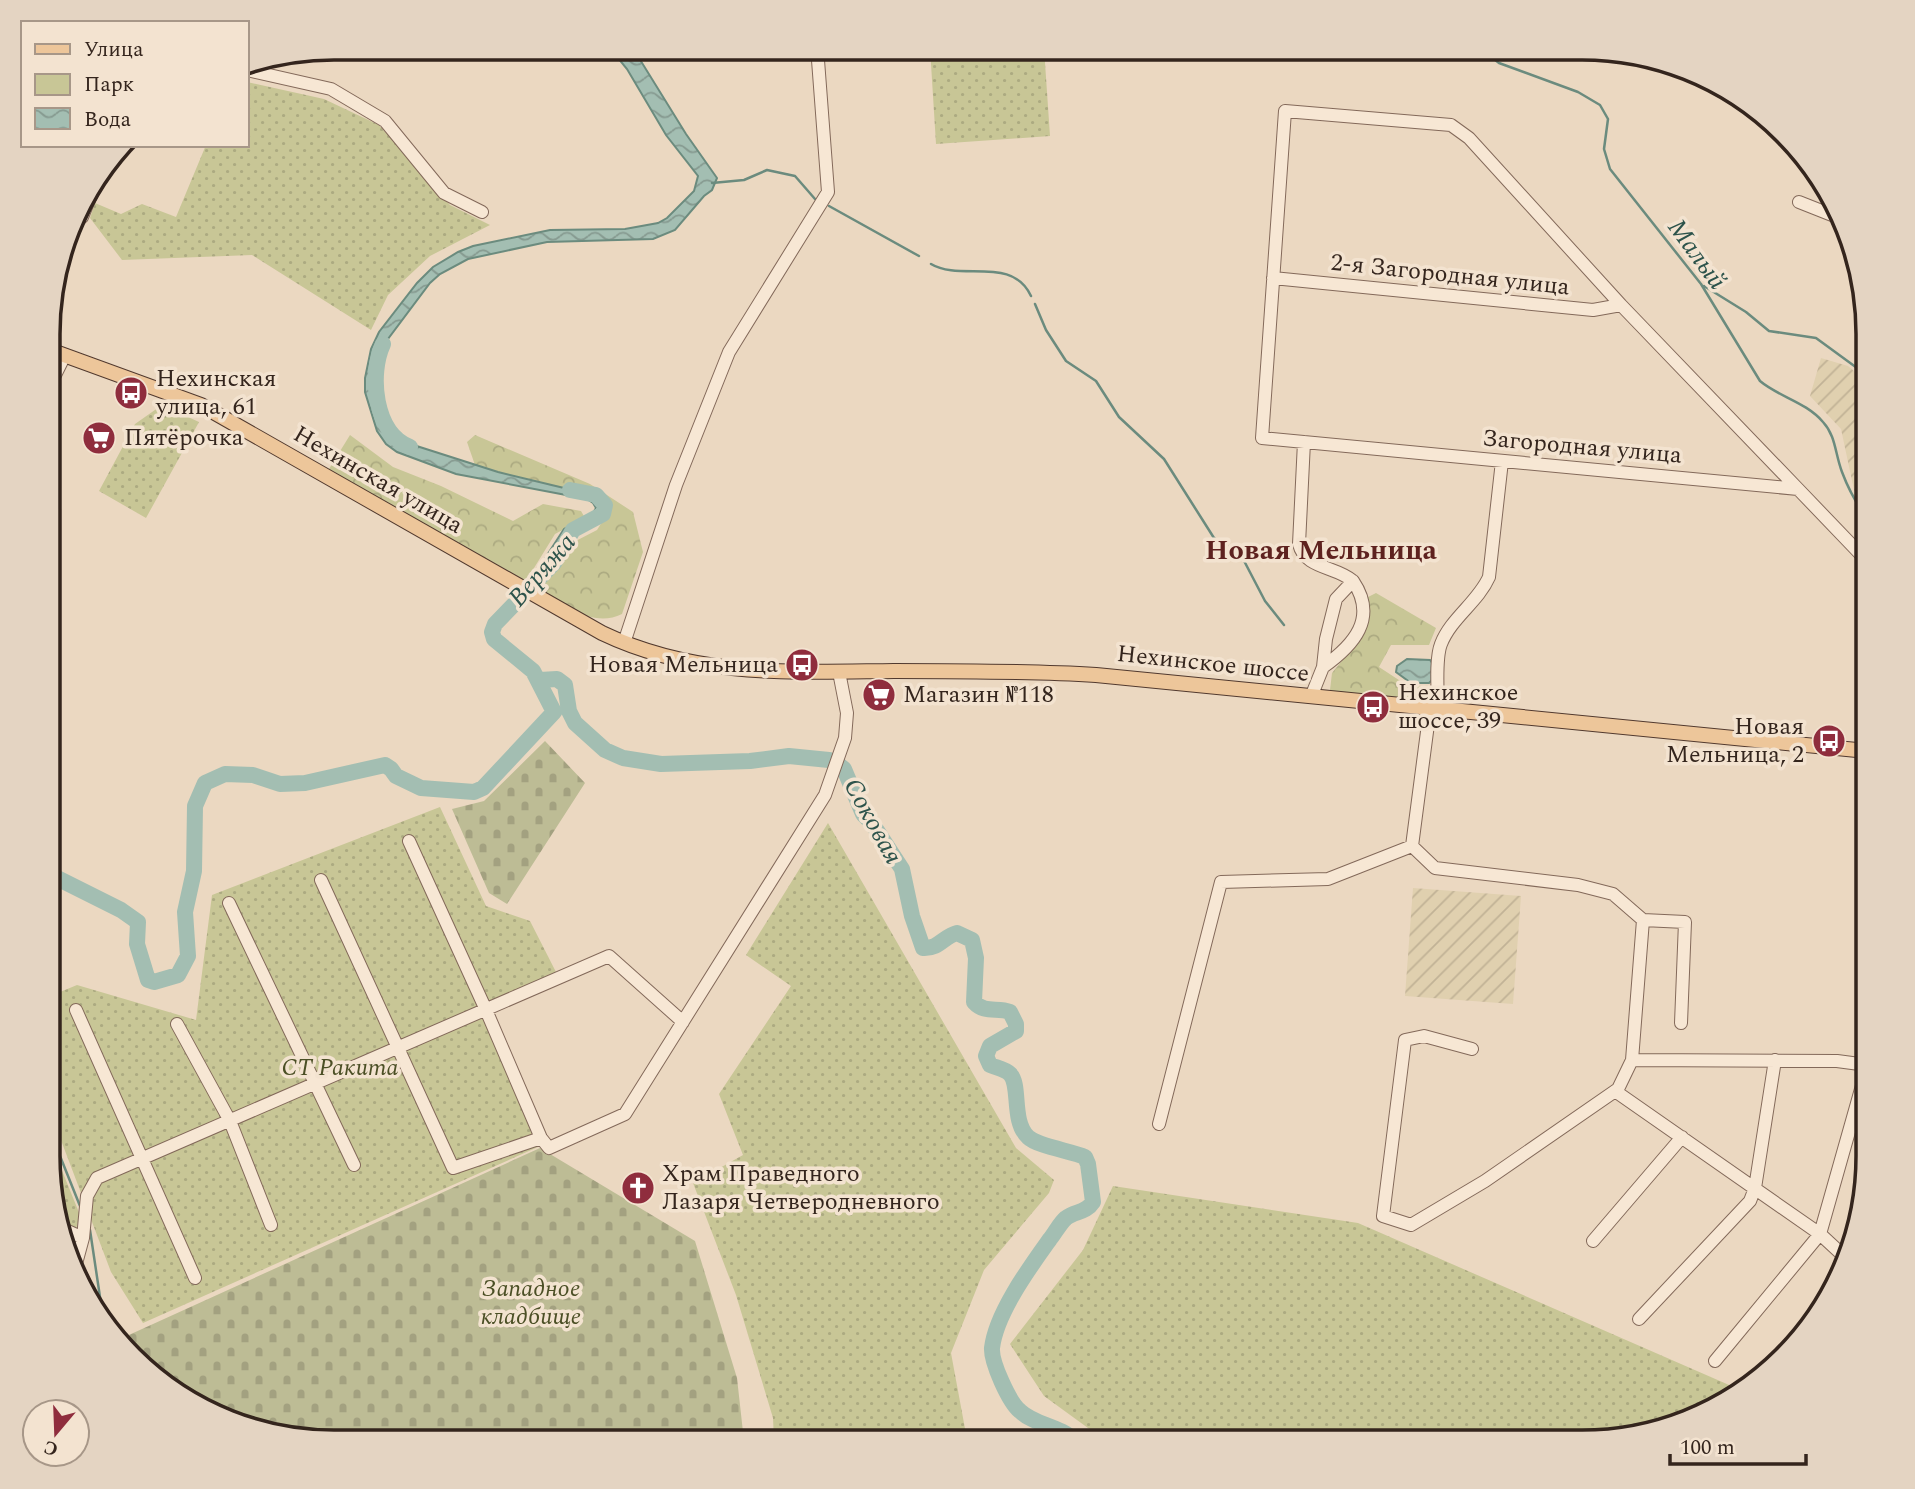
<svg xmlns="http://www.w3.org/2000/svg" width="1915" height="1489" font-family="Spectral,serif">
<defs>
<pattern id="farmland-furrows" width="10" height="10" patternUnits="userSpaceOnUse" patternTransform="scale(1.75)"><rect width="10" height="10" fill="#e0d0af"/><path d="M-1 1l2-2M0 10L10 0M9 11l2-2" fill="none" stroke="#c1b296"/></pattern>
<pattern id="green-dots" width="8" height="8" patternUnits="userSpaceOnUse" patternTransform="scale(1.75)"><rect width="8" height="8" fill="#c8c696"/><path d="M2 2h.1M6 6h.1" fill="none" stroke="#acaa81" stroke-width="1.8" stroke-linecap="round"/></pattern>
<pattern id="forest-crowns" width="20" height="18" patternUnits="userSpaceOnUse" patternTransform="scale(1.75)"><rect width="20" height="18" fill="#c8c696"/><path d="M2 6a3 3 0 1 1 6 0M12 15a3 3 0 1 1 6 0" fill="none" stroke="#acaa81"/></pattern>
<pattern id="cemetery-stones" width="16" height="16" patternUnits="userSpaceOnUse" patternTransform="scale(1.75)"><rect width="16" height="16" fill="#bdbc95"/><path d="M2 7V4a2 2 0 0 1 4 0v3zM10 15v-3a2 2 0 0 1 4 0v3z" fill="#a3a180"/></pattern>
<pattern id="water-waves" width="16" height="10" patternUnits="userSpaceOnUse" patternTransform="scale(1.75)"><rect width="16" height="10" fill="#a3beb2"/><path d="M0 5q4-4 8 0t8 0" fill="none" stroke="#869a90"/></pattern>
</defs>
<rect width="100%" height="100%" fill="#ebd8c1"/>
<path fill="url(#farmland-furrows)" d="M1821 358 1848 366 1868 383V510L1854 490 1841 429 1810 396Z
M1413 888 1521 896 1513 1004 1405 996Z"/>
<path fill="url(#green-dots)" d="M930 48H1044L1050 136 936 144Z
M247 82 324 99 379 125 450 205 490 225 430 256 388 295 371 330 252 255 122 260 90 218 95 203 121 214 142 204 176 217 206 145H247Z
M162 405 199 422 146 518 99 491 135 424Z
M440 807 486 906 530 921 557 974 480 1009 538 1147 143 1323 111 1272 48 1106V997L77 985 196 1020 212 895Z
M828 823 1016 1148 1054 1180 1049 1193 984 1270 951 1353 966 1434 992 1441H774L773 1418 736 1295 693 1183 743 1155 719 1094 791 986 746 955Z
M48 1136 80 1215 69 1254 48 1175Z
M1113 1186 1358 1223 1736 1388 1691 1420 1581 1442H1100L1099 1436 1044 1396 1010 1344 1083 1250Z"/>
<path fill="url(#forest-crowns)" d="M350 435 393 467 441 486 513 521 543 504 581 511 585 518 555 534 526 581 329 469Z
M475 435 590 484 633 512 643 552 622 614C594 628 565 606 540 592L568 545 597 530 607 514 589 496 476 468 467 442Z
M1376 593 1436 628 1429 645H1391L1379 667 1408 686 1431 687V701L1336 693 1330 690 1332 673 1366 631V598Z"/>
<path fill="url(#cemetery-stones)" d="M545 741 585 783 507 904 489 893 452 809 484 801Z
M540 1148 695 1241 737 1378 744 1441H315L224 1420 144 1370 120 1339Z"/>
<path fill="url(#water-waves)" stroke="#6b8b7e" stroke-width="2" d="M609 47H630L639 58 686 134 717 178 712 190 704 196 675 230 653 239 547 242 468 259 440 274 430 283 385 343 376 367 377 389 383 417 391 434 401 441 498 472 593 495C599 501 604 508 599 516L573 531 541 582 533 577 564 529 593 513 596 508 593 503 587 499 456 474 397 452 386 444 377 431 365 392V378L371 349 379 332 417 283 433 267 458 252 473 246 550 230 625 229 658 223 667 218 694 191 698 176 666 135 627 69Z
M1407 659 1430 660 1435 667 1434 678 1429 683H1411L1396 672 1397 666Z"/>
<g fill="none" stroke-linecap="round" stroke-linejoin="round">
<path stroke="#6b8b7e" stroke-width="2.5" d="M1480 48 1499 63 1578 92 1600 105 1608 119 1604 149 1610 169 1701 284 1760 381C1779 397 1806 402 1823 422 1836 436 1835 454 1842 472 1848 488 1857 505 1868 519
M712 183 744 180 767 170 795 176 815 199
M829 206 919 256
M931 264C961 282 1012 255 1031 296
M1704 286 1746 312 1769 331 1816 338 1868 376
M1035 304 1046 330 1066 361 1096 381 1119 417 1164 459 1214 538 1241 555 1265 601 1284 625
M48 1126 80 1206
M90 1230 103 1317"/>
<path stroke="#a3beb2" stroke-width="16" d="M383 344C369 374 374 433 410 447
M540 680 557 679 565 685 569 711 575 723 605 750 623 758 661 764 750 761 789 756 829 760 839 765 844 769 863 814 872 823 902 869 912 916 923 948C939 949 944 936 957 933L972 940 976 958 974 1002C985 1014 997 1007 1010 1012L1016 1024V1031L990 1046 986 1056 990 1065C997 1068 1005 1069 1010 1074 1021 1085 1011 1121 1028 1137 1037 1146 1071 1151 1085 1157L1088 1164 1093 1202C1086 1213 1075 1211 1066 1218 1060 1223 1055 1233 1050 1239 1030 1267 996 1313 992 1348 991 1362 1009 1402 1020 1411 1036 1426 1060 1425 1076 1442
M49 874 121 910 138 922 137 944 148 980 154 982 178 975 188 956 185 912 194 871 195 806 205 783 225 774 253 775 280 784 305 783 385 765 391 769 396 776 421 788 474 792 483 788 554 712 533 671 494 639 492 632 495 624 554 563 573 530 603 514 605 505 596 495 570 490"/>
<defs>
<path id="minor" d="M247 70 331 89 385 121 444 193 482 212
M1799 202 1842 219
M74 224 82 217 100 173
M1273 278 1593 310 1621 305
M50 385 65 355
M1304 442 1299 544C1305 569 1336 566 1353 581L1336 599 1326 639 1323 667 1311 697
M1798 489 1621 305 1469 138 1451 125 1285 111 1262 438 1798 489 1868 562
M624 643 676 485 729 352 828 192 817 47
M1323 667C1354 645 1378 618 1353 581
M1438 709C1438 692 1435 659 1441 644 1451 618 1478 602 1489 577L1502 461
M409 841 486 1010 541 1138 549 1148 625 1114 825 795 845 738 847 713 839 672
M1412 846 1430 709
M321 880 453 1168 541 1138
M229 903 354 1165
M76 1010 195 1278
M177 1024 230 1121 271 1225
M1472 1049 1424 1036 1405 1040 1383 1216 1411 1225 1485 1181 1618 1089 1632 1060 1643 920
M1632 1060 1837 1061 1867 1065
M1615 1091 1820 1234 1847 1259
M1159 1124 1221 882 1328 879 1412 846 1435 868 1578 885 1613 894 1643 920 1685 922 1681 1023
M63 1229 83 1238
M1593 1241 1682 1137
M74 1271 83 1238 87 1196 97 1178 609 956 683 1022
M1639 1319 1750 1201 1755 1188 1775 1060
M1715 1361 1820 1234 1867 1068"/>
<path id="major" d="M50 350 201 405 602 633C696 678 793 672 894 671 962 671 1029 671 1096 675L1867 751"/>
</defs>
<use href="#minor" stroke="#83695a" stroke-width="14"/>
<use href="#major" stroke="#51392e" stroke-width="16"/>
<use href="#minor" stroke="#f7e7d4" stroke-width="12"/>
<use href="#major" stroke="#edc69a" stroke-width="14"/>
</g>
<defs>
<symbol id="bus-disc" viewBox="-11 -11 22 22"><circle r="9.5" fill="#8f2d3d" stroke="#f3e3d0"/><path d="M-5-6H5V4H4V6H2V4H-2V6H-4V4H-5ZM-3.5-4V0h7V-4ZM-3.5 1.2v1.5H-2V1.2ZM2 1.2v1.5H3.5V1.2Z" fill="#fff"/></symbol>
<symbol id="supermarket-disc" viewBox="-11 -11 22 22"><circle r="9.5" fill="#8f2d3d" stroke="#f3e3d0"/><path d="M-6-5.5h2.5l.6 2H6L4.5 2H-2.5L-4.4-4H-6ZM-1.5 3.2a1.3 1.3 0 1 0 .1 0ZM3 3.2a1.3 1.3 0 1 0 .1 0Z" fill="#fff"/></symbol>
<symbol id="church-disc" viewBox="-11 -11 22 22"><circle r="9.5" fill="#8f2d3d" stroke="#f3e3d0"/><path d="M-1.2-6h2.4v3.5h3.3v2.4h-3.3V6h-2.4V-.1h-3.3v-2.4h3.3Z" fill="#fff"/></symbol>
</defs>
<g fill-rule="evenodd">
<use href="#bus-disc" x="112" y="374" width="38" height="38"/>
<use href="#supermarket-disc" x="80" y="419" width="38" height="38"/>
<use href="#bus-disc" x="783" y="646" width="38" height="38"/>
<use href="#supermarket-disc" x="860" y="676" width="38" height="38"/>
<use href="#bus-disc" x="1354" y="688" width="38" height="38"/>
<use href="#bus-disc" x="1810" y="722" width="38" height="38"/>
<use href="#church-disc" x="619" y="1169" width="38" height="38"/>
</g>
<g text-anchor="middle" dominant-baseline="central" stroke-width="7" stroke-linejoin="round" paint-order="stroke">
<g font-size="24" fill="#34251d" stroke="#f3e3d0">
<text transform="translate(1450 275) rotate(6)">2-я Загородная улица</text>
<text transform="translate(1582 447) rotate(5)">Загородная улица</text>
<text transform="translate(378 480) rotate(30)">Нехинская улица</text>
<text transform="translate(1213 664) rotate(6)">Нехинское шоссе</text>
</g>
<g font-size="24" fill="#34251d" stroke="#f3e3d0" text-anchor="start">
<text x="156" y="379">Нехинская<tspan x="156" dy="28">улица, 61</tspan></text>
<text x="124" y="438">Пятёрочка</text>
<text x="778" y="665" text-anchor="end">Новая Мельница</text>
<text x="1398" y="693">Нехинское<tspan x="1398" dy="28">шоссе, 39</tspan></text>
<text x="903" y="695">Магазин №118</text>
<text x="1804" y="727" text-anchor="end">Новая<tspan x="1804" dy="28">Мельница, 2</tspan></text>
<text x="662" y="1174">Храм Праведного<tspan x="662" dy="28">Лазаря Четверодневного</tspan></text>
</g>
<g font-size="24" font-style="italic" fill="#4b4f25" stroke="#f3e3d0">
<text x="340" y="1068">СТ Ракита</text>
<text x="531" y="1289">Западное<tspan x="531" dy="28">кладбище</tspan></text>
</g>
<g font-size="26" font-style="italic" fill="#2d534b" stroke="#f3e3d0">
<text transform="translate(1697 254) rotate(54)">Малый</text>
<text transform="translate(542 570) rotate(-49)">Веряжа</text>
<text transform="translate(873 821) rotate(61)">Соковая</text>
</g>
<g font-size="28" font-weight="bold" fill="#5e221f" stroke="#f3e3d0">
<text x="1321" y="550">Новая Мельница</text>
</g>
</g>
<path d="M0 0H1915V1489H0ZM334 60H1582A274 274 0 0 1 1856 334V1156A274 274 0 0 1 1582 1430H334A274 274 0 0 1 60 1156V334A274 274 0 0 1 334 60Z" fill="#e4d4c2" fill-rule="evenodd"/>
<path fill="none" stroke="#34251d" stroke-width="3.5" d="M334 60H1582A274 274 0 0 1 1856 334V1156A274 274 0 0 1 1582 1430H334A274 274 0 0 1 60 1156V334A274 274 0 0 1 334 60Z"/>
<rect x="21" y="21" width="228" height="126" fill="#f3e3d0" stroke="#a79788" stroke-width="2"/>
<rect x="35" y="44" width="35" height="10" fill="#edc69a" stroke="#a79788" stroke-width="2"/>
<text x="84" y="56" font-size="21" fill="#34251d">Улица</text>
<rect x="35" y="74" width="35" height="21" fill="#c8c696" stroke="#a79788" stroke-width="2"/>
<text x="84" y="91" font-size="21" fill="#34251d">Парк</text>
<rect x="35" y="108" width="35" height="21" fill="url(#water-waves)" stroke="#a79788" stroke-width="2"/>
<text x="84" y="126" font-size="21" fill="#34251d">Вода</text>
<g transform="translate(56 1433) rotate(199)"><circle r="33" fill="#f3e3d0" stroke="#a79788" stroke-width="2"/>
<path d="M0-5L12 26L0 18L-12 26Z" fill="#8f2d3d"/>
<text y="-10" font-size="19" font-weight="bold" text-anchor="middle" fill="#34251d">С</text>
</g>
<path d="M1670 1454v10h136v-10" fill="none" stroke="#34251d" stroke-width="3.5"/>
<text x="1680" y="1454" font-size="21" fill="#34251d" stroke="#f3e3d0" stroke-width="5" paint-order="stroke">100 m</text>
</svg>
